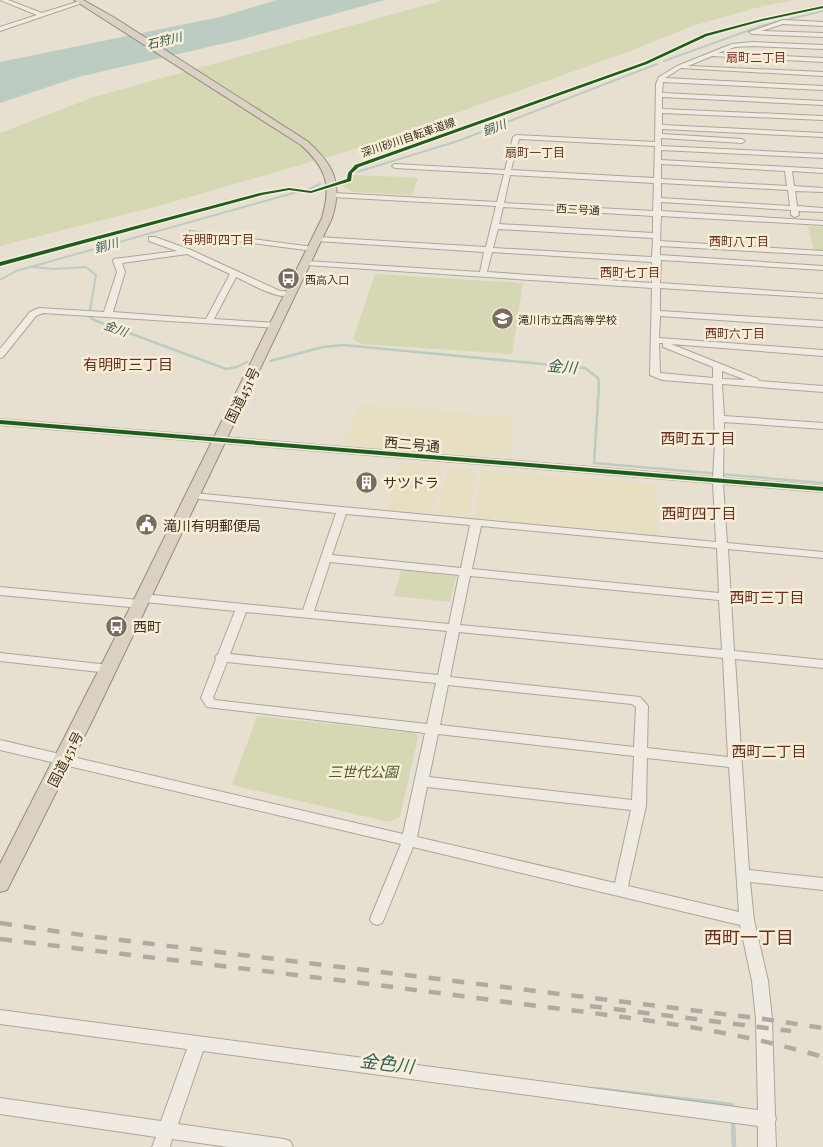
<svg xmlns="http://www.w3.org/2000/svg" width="823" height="1147" font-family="'Playfair Display','Noto Sans JP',serif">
<rect width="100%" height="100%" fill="#e7e0d1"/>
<path fill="#e6dfc2" d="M359 404 513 417 509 457 343 444Z
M399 463 443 467 432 513 387 509Z
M448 468 477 470 468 517 438 514Z
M482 470 657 484 659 535 474 518Z"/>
<path fill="#d6d7b3" d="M444 0H796L763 6 692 26 622 54 355 149 162 205 0 246V133L94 97Z
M355 175 418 178 412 195 353 192 339 185 351 179V176Z
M808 226 823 227V252L814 251Z
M375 274 523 283 512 354 361 344 353 339Z
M401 570 456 576 450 602 394 596Z
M257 716 415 733 418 737 400 817 389 822 232 785Z"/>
<path fill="#bcccc2" d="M277 0H385L239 40 78 77 0 103V62L220 17Z"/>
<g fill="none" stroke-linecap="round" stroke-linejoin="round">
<path stroke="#bcccc2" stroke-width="2" d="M664 61 761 26 823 11
M357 172 458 141 657 64
M309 189 320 184
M33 267 54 269 86 267 96 275 91 305
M0 280 16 271 297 192"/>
<path stroke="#bcccc2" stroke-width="2.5" d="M91 304 89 316 94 320 226 369 237 367 247 362
M270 361 323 347 343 345 585 368 598 378 599 385 594 463 823 483"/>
<path stroke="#bcccc2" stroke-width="4.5" d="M596 1089 732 1105V1109
M733 1120 734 1147"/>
<defs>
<path id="minor" d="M0 0H8L42 13 80 1 85 2 0 31V27L37 15Z
M783 20 823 22V26L783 24 761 31 823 33V37L752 34 749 32Z
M752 42 823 45V49L752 46 735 47 718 53 823 58V62L712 56 688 66 823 72V76L681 68 665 78 823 86V90L663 82 662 93 823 101V105L662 97V109L823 116V120L662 113V125L823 133V137L662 129V134L742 139 745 141 742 143 661 138V146L823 154V158L661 150V160L823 169V173L792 171 794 186 823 188V192L795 191 797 206 823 208V212L798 211 799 215 795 217 791 215V210L661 202V211L823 221V225L661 216 660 241 823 251V255L660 246V255L823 266V270L661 260 660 283 823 294V298L660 288V311L823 321V327L660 316 659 338 823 350V356L671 344 758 379 759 381 823 386V392L722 384 724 416 823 423V429L724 422 723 478 823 486V492L723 484 727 543 823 552V558L728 549 734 651 823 660V668L735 659 749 870 823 878V890L750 882 754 920 768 981 772 1019 775 1115 776 1119 775 1122 776 1147H758V1126L203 1051 178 1124 284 1139 290 1141 293 1147H228L172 1139 170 1147H152L156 1137 0 1114V1098L161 1121 187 1049 0 1024V1010L758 1110 756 1019 752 981 740 925 413 847 384 919 382 923 377 925 372 923 370 919 401 844 0 750V740L403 834 425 733 207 707 201 698 216 659 215 657 218 654 235 611 145 602 147 604 145 607 141 608 0 595V587L139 600 137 598 139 595 143 594 303 610 336 513 189 498 188 496 189 494 193 493 716 542 713 483 0 425V419L713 477 715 443 713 384 662 380 650 375 652 288 306 265 302 263 306 261 480 272 484 252 317 241 313 239 317 237 486 247 496 206 333 197 329 195 333 193 497 202 504 174 395 168 392 166 395 164 505 170 513 137 516 135 655 142 656 84 659 77 677 66 732 44ZM519 139 655 146 654 178 511 170ZM661 164 785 171 787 186 661 179ZM510 175 654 183 653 211 504 203ZM661 183 788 190 790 206 661 198ZM503 207 653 216V233L499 224ZM498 229 653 238 652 257 493 248ZM492 252 652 262V283L487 272ZM659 343H663V347L713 367V378L660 373ZM722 371 746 380 722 379ZM346 514 470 525 461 568 332 555ZM481 526 717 548 719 593 472 569ZM330 562 459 575 449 624 314 611ZM470 576 719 600 722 650 460 625ZM246 612 447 631 438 675 230 654ZM459 632 723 658 728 757 647 748 648 706 640 697 450 677ZM227 662 436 683 427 724 215 700 213 698ZM448 685 632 704 636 707 634 747 440 725ZM438 734 634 756 632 800 429 777ZM647 758 729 767 739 912 628 886 646 806ZM427 787 631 810 615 883 417 837Z
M190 231 313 247 317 249 313 251 193 235H190Z
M149 237H155L191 250 280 291 294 292V296C274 299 254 285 236 277L214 319 275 323 279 326 278 328 43 313 36 316 3 357 0 358V349L30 312 39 308 104 312 117 272 113 261 114 259 177 251 149 241ZM187 254 230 274 206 319 113 312 125 272 122 263Z
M0 653 109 665 113 666 115 669 113 672 109 673 0 661Z"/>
<path id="highway" d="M74 0H83L115 18 307 141C334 165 343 183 332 218L93 719 7 890 0 892V864L116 636 322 218C332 184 326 168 301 145Z"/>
</defs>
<use href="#minor" stroke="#ada599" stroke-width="2"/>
<use href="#highway" stroke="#928b80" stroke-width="2"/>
<use href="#minor" fill="#efebe3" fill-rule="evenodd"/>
<use href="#highway" fill="#dad1c2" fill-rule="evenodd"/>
<path stroke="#afaaa2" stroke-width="4.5" stroke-dasharray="12 12" stroke-linecap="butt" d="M0 923 96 937 764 1019 823 1028
M0 939C169 960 338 979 506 1002 612 1016 720 1026 823 1057
M590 1006 791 1031"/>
<defs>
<path id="cycleway" d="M823 6V8L762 21 707 36 647 64 359 167 352 173 351 181 311 193 289 190 262 195 0 266V262L260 193 289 188 311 191 347 179 348 173 355 165 645 62 705 34 762 19Z
M0 420 823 487V491L0 424Z"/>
</defs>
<use href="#cycleway" stroke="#f7eed8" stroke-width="3"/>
<use href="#cycleway" fill="#1b5e20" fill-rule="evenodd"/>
</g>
<defs>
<symbol id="bus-disc" viewBox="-11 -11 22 22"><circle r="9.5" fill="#786c5e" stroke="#f7eed8"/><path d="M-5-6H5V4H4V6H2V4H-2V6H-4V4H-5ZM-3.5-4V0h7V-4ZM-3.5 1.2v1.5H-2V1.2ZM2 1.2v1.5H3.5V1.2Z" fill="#fff"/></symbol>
<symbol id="school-disc" viewBox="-11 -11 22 22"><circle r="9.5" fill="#786c5e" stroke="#f7eed8"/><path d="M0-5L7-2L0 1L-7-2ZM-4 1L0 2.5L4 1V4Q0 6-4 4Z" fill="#fff"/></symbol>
<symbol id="building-disc" viewBox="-11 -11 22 22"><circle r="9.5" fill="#786c5e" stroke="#f7eed8"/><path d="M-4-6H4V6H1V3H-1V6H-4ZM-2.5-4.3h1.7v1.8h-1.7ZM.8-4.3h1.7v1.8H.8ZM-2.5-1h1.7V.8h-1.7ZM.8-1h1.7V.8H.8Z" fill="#fff"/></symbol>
<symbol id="civic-disc" viewBox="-11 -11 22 22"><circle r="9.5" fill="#786c5e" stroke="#f7eed8"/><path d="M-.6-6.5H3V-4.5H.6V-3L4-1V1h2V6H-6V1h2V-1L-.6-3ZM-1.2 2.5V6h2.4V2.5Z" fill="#fff"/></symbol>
</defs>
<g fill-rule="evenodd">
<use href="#bus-disc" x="276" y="266" width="25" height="25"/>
<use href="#school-disc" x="490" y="306" width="25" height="25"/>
<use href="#building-disc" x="354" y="470" width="25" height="25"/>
<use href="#civic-disc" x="134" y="512" width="25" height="25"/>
<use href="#bus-disc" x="104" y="614" width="25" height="25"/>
</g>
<g text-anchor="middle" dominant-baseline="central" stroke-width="5" stroke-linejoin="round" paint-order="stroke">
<g font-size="11" fill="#3d2e20" stroke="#f7eed8">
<text transform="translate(408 137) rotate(-19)">深川砂川自転車道線</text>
<text transform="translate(578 209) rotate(3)">西三号通</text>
</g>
<g font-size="11" fill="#3d2e20" stroke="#f7eed8" text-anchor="start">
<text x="305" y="279">西高入口</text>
<text x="518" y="319">滝川市立西高等学校</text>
</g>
<g font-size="12" font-style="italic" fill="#2f5d5a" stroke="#f7eed8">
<text transform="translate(164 40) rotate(-14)">石狩川</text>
<text transform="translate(494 127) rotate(-21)">銅川</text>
<text transform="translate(106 245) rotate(-16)">銅川</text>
<text transform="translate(116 328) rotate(20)">金川</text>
</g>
<g font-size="12" fill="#6b2e1e" stroke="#f7eed8">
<text x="756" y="57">扇町二丁目</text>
<text x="535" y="152">扇町一丁目</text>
<text x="218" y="239">有明町四丁目</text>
<text x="739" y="241">西町八丁目</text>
<text x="630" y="272">西町七丁目</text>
<text x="735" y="333">西町六丁目</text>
</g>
<g font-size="14" fill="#3d2e20" stroke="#f7eed8">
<text transform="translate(242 395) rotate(-64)">国道451号</text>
<text transform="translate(412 444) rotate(5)">西二号通</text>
<text transform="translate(65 759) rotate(-63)">国道451号</text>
</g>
<g font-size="14" fill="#3d2e20" stroke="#f7eed8" text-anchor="start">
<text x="383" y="482">サツドラ</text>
<text x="163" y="525">滝川有明郵便局</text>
<text x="133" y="626">西町</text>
</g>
<g font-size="14" font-style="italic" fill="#4d5a26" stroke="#f7eed8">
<text x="363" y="771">三世代公園</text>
</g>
<g font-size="15" fill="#6b2e1e" stroke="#f7eed8">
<text x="128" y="364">有明町三丁目</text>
<text x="698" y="438">西町五丁目</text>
<text x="699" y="513">西町四丁目</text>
<text x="767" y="597">西町三丁目</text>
<text x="769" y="751">西町二丁目</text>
</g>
<g font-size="15" font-style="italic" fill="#2f5d5a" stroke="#f7eed8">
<text transform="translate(562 366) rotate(5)">金川</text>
</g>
<g font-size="18" fill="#6b2e1e" stroke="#f7eed8">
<text x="749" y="937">西町一丁目</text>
</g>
<g font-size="18" font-style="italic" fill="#2f5d5a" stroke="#f7eed8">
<text transform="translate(387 1063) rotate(7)">金色川</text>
</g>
</g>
</svg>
